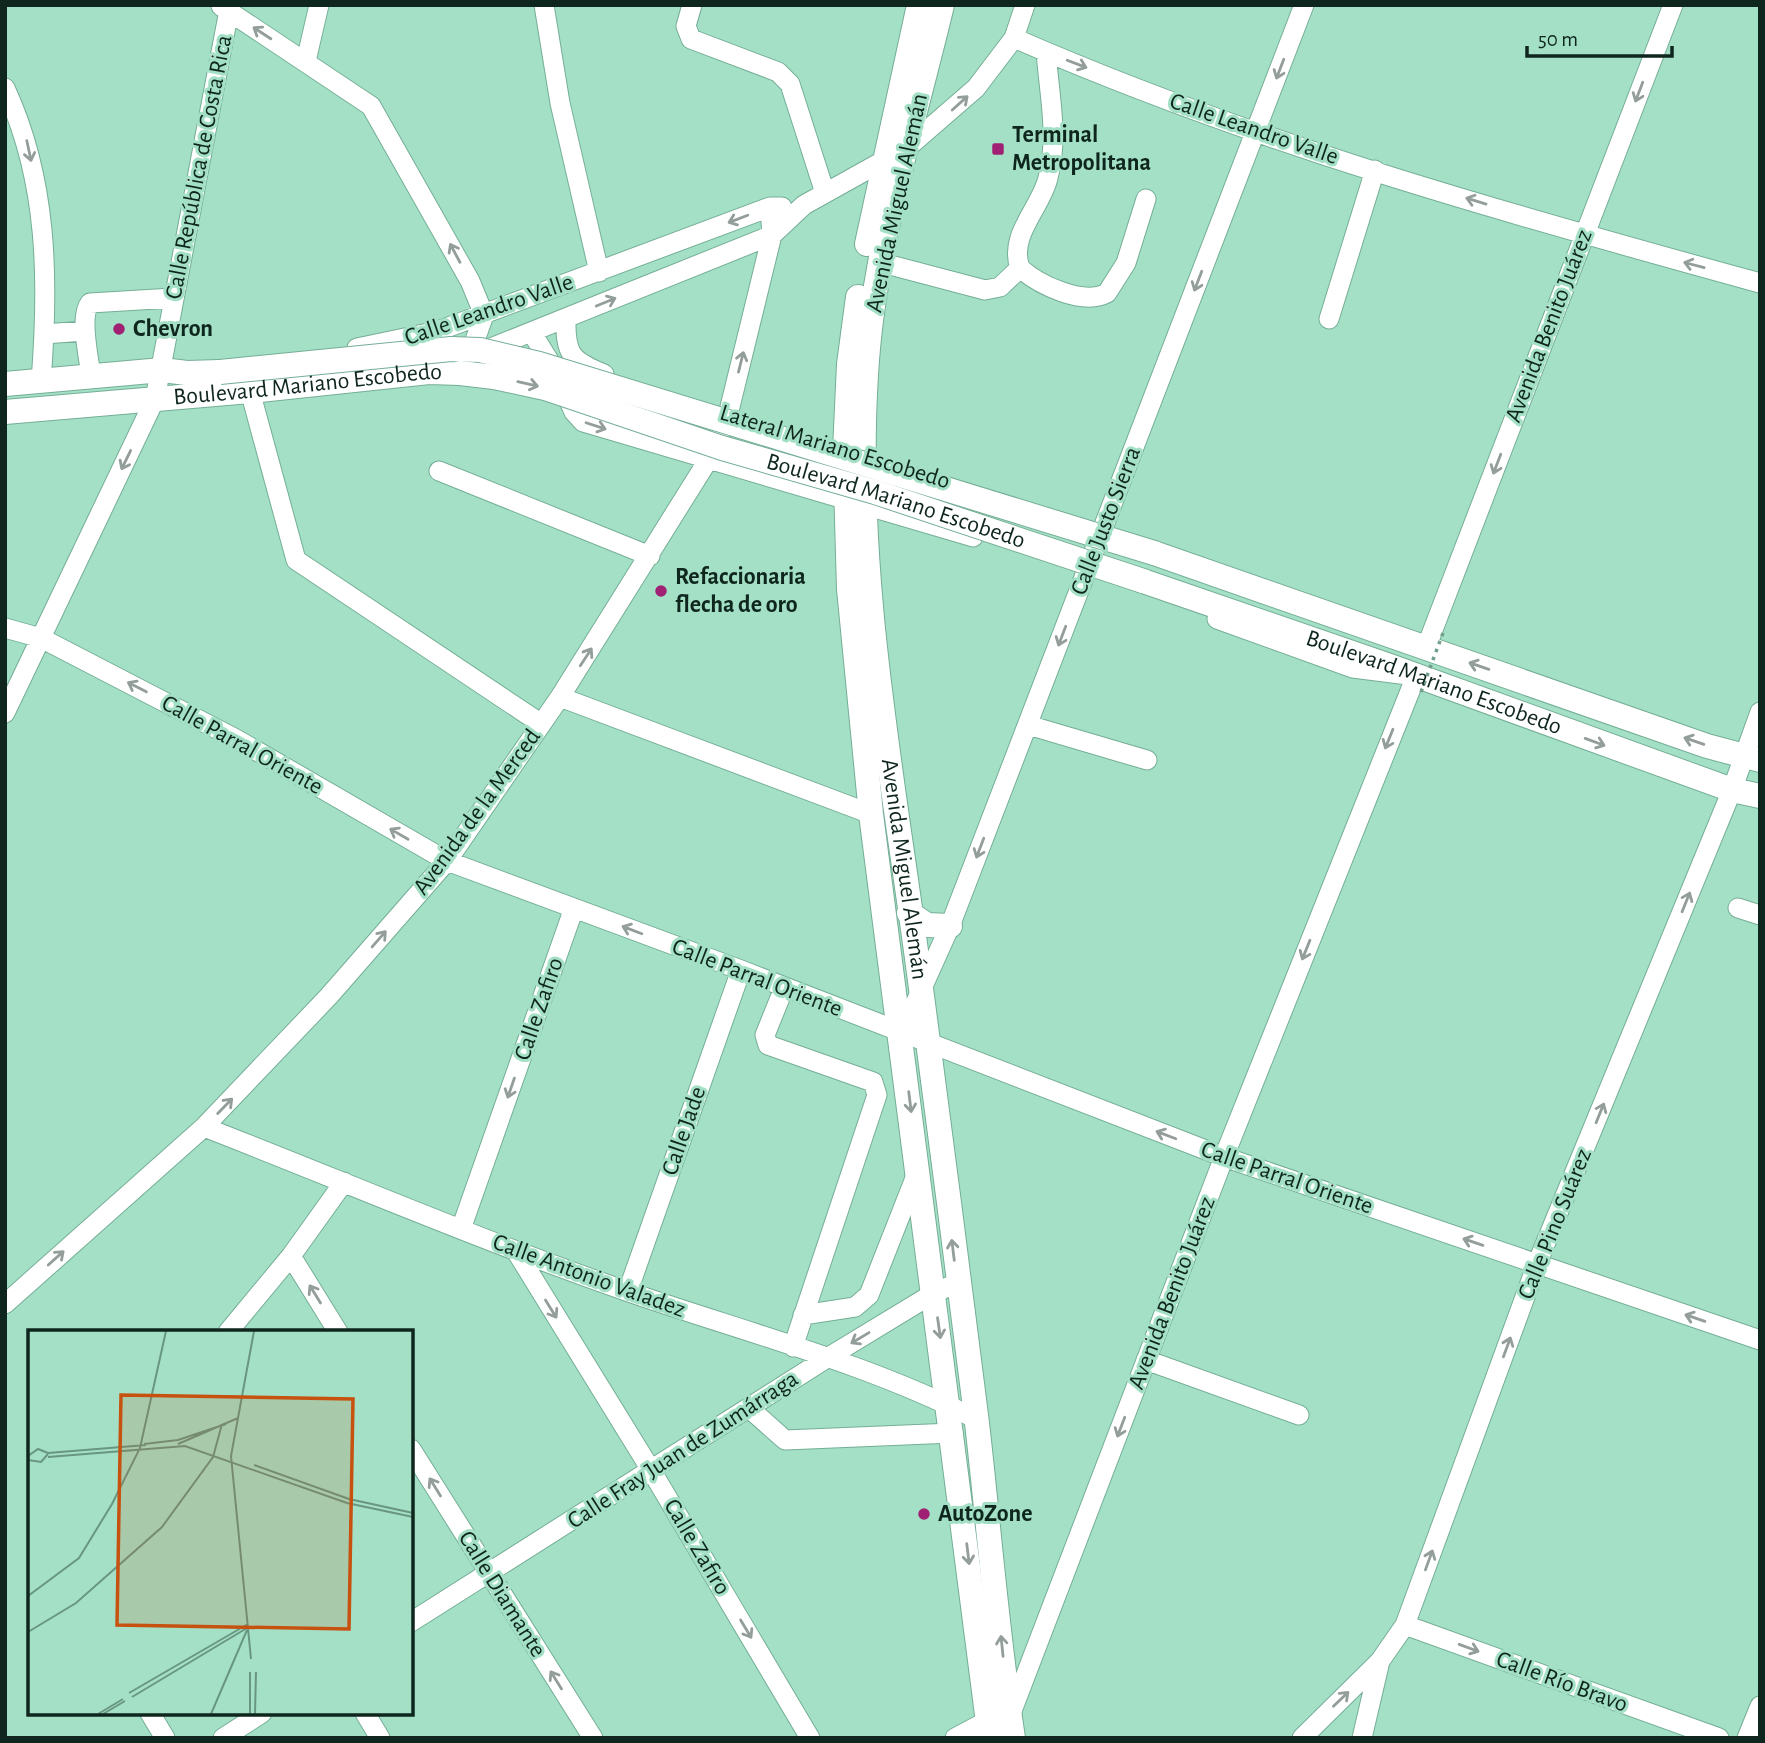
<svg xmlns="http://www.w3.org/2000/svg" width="1765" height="1743" font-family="'Alegreya Sans',sans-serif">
<rect width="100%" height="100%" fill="#a4e0c6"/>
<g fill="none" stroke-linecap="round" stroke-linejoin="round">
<defs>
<path id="minor" d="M544 5 560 103 599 272
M692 5 686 26 691 39 778 72 790 84 825 193
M221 6 371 106 470 281 484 315 474 343 460 354
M1014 38C1254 143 1508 214 1760 283
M1046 52C1049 93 1059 137 1048 178 1041 208 1008 235 1020 268 1039 285 1083 306 1107 293L1126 263 1146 199
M306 61 319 5
M5 88C48 180 49 281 41 381
M879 262 985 290 1000 287 1020 268
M566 318C565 354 571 361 604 374
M1329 319 1375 170
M532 333 556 372 574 412 583 422 973 537
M44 334 85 331
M357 348 438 331 770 207H782
M481 352 772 235 804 205 908 147 976 88 1014 38 1025 5
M91 375C89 359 79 316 90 303L173 298
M250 391 296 560 540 723
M439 471 650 556
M5 628 41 638 236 739 447 861 741 970 1224 1157 1760 1340
M1426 648 1673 5
M560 697 871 814
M5 713 155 399 230 5
M1028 725 1147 760
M1738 908 1760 915
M784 988 765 1035 768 1045 873 1082 877 1095 793 1347
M901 1035 950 926 1304 5
M204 1127C345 1182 485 1242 629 1292 744 1332 867 1363 976 1419
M461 1229 574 908
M516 1251 651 1470 810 1738
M291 1256 338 1332
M628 1291 741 970
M5 1304 204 1127 329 996 447 861 560 697 710 457 728 415 772 235 770 207
M803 1315 855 1307 869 1295 917 1173
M228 1332 291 1256 344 1182
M1146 1360 1299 1415
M749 1408 785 1440 953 1433
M411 1449 593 1738
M411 1622 827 1358 934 1293 957 1283
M1405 1625 1719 1738
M150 1713 165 1738
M365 1713 380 1738
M223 1738 262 1713
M955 1738 987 1721 1010 1716 1224 1157 1416 676 1353 668 1217 619
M1302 1738 1380 1661
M1362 1738 1380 1661 1405 1625 1537 1264 1732 790 1760 712
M1747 1738 1760 1706"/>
<g id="major">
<path id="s1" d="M942 5C913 127 873 249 866 375 853 583 896 791 922 996 940 1138 960 1281 977 1423 989 1528 997 1634 1013 1738"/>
<path d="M867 244 919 5"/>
<path d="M858 297 849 364 845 450 849 589 871 814 990 1738"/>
<path d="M5 384 162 370 187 373 220 372"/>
<path id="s2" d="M5 412 250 391 429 372 460 373"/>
<path d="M1154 553 1707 746 1760 760"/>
<path id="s3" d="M1143 581 1390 666 1732 790 1760 796"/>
<path d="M909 913 927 925 950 926"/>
</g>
</defs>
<use href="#minor" stroke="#74ae96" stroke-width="21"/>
<use href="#major" stroke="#74ae96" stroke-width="26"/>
<use href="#minor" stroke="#fff" stroke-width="19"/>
<use href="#major" stroke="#fff" stroke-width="24"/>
<defs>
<g id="major-bridge">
<path d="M220 372 451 349 480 350 539 364 1154 553"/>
<path id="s4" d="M460 373 494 377 545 388 722 448 875 492 1143 581"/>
</g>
</defs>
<use href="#major-bridge" stroke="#74ae96" stroke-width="26" stroke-linecap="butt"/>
<path stroke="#70a08c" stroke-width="3.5" stroke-dasharray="3.5 5" stroke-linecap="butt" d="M1421 692 1443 633"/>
<use href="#major-bridge" stroke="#fff" stroke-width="24"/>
</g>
<defs><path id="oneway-shaft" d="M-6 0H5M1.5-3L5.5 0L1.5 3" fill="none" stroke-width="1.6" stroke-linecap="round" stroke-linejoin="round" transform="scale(1.75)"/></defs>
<g stroke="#939d99">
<use href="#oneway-shaft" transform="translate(262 33) rotate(-147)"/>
<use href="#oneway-shaft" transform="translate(1077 64) rotate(21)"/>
<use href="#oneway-shaft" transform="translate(1280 69) rotate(111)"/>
<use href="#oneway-shaft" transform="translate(1639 92) rotate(111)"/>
<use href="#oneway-shaft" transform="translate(960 103) rotate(-42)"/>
<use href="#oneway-shaft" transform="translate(29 151) rotate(78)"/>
<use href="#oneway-shaft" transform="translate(1476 201) rotate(-163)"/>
<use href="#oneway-shaft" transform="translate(738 219) rotate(159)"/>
<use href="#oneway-shaft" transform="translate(455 253) rotate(-118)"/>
<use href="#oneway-shaft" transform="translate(1694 265) rotate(-165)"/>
<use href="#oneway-shaft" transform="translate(1198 281) rotate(111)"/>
<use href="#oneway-shaft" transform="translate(606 302) rotate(-22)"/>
<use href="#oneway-shaft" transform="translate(741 362) rotate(-76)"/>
<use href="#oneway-shaft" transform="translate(528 384) rotate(13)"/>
<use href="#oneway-shaft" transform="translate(596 426) rotate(18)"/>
<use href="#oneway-shaft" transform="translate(126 460) rotate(116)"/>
<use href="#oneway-shaft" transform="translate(1497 464) rotate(111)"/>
<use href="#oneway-shaft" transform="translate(1062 636) rotate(111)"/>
<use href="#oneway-shaft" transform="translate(586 657) rotate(-57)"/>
<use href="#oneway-shaft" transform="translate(1479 666) rotate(-161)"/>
<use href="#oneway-shaft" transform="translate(137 687) rotate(-153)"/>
<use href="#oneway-shaft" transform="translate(1389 739) rotate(112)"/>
<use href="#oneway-shaft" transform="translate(1694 741) rotate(-161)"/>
<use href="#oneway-shaft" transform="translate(1595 742) rotate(20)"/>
<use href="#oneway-shaft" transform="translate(399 834) rotate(-150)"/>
<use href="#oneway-shaft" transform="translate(980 848) rotate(111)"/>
<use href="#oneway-shaft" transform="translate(1686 902) rotate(-68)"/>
<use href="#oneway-shaft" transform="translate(632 930) rotate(-159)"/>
<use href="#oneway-shaft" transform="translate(379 939) rotate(-49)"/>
<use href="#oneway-shaft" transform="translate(1306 950) rotate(112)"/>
<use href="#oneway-shaft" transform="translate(511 1088) rotate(109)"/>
<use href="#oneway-shaft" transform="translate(910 1102) rotate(83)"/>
<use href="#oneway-shaft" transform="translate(225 1106) rotate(-46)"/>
<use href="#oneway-shaft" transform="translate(1600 1113) rotate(-68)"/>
<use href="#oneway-shaft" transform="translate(1166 1135) rotate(-159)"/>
<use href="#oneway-shaft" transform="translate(1473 1242) rotate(-161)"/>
<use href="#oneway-shaft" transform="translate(953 1250) rotate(-97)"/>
<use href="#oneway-shaft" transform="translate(56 1258) rotate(-42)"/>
<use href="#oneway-shaft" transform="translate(315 1294) rotate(-122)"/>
<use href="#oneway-shaft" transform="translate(551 1309) rotate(58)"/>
<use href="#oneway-shaft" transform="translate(1695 1318) rotate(-161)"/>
<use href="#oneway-shaft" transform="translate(939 1328) rotate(82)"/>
<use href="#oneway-shaft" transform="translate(860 1338) rotate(149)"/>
<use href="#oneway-shaft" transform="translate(1507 1347) rotate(-70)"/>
<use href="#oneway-shaft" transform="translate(1121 1427) rotate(111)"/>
<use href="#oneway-shaft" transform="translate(435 1487) rotate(-122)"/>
<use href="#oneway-shaft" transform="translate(968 1554) rotate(83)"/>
<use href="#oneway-shaft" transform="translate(1429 1560) rotate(-70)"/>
<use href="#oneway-shaft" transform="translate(746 1629) rotate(59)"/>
<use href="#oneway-shaft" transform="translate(1002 1646) rotate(-96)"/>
<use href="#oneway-shaft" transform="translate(1469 1648) rotate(20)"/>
<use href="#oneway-shaft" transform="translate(556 1680) rotate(-122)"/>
<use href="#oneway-shaft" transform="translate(1341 1699) rotate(-44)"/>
</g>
<g fill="#a02073" stroke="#a4e0c6" stroke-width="2.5">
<rect x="991" y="142" width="14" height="14" rx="3.5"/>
<circle cx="119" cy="329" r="7"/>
<circle cx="661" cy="591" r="7"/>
<circle cx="924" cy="1514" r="7"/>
</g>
<g text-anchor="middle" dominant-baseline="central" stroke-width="6" stroke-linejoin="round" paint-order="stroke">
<g font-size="24" fill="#0e261d" stroke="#a4e0c6">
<text transform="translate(1254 129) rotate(19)">Calle Leandro Valle</text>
<text transform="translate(199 167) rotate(-79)">Calle República de Costa Rica</text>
<text transform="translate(897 203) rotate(-78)">Avenida Miguel Alemán</text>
<text transform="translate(489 310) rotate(-19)">Calle Leandro Valle</text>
<text transform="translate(1549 326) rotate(-69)">Avenida Benito Juárez</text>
<text stroke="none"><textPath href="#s2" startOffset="304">Boulevard Mariano Escobedo</textPath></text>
<text transform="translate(835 447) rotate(17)">Lateral Mariano Escobedo</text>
<text stroke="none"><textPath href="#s4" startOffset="455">Boulevard Mariano Escobedo</textPath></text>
<text transform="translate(1106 521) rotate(-69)">Calle Justo Sierra</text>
<text stroke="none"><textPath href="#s3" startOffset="308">Boulevard Mariano Escobedo</textPath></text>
<text transform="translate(242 745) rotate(29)">Calle Parral Oriente</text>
<text transform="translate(477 812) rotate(-54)">Avenida de la Merced</text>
<text stroke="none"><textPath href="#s1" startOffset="875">Avenida Miguel Alemán</textPath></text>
<text transform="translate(757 978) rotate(21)">Calle Parral Oriente</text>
<text transform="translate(539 1009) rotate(-71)">Calle Zafiro</text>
<text transform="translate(684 1131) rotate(-71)">Calle Jade</text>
<text transform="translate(1287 1178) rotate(19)">Calle Parral Oriente</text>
<text transform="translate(1555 1224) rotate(-68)">Calle Pino Suárez</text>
<text transform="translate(589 1276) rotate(20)">Calle Antonio Valadez</text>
<text transform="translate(1172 1293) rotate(-69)">Avenida Benito Juárez</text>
<text transform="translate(683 1450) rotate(-33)">Calle Fray Juan de Zumárraga</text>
<text transform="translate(697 1547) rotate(59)">Calle Zafiro</text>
<text transform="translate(502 1594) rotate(58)">Calle Diamante</text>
<text transform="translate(1562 1682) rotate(20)">Calle Río Bravo</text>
</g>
<g font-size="24" font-weight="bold" fill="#0e261d" stroke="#a4e0c6" text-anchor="start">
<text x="1012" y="135">Terminal<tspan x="1012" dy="28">Metropolitana</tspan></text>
<text x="133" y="329">Chevron</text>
<text x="675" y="577">Refaccionaria<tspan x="675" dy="28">flecha de oro</tspan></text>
<text x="938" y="1514">AutoZone</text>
</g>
</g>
<g transform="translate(28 1330)">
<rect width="385" height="385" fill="#a4e0c6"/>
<path fill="none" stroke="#689682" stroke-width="2" d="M116 114 150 110 198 94M150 114 210 88M20 123 118 115M0 126 10 119 20 123M20 127 157 116 319 173 385 187M0 130 13 132 20 124M226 135 321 169 385 183M0 266 51 228 84 174 112 118 138 1M0 302 48 273 134 197 185 127 194 94M223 329 203 126 226 1M101 363 220 294M104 367 219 298M70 384 95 369M75 384 97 371M183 384 219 300M222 384V342M227 384 228 342"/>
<path fill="#c7510f" fill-opacity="0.15" stroke="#c7510f" stroke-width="3.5" d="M93 65 325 69 321 299 89 295Z"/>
<rect width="385" height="385" fill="none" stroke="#0e261d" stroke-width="3.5"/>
</g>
<rect width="1765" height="1743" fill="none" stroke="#0e261d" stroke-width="14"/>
<path d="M1527 46v10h145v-10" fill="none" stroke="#0e261d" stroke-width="3.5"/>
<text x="1538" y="46" font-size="21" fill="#0e261d" stroke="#a4e0c6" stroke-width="5" paint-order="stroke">50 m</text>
</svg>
